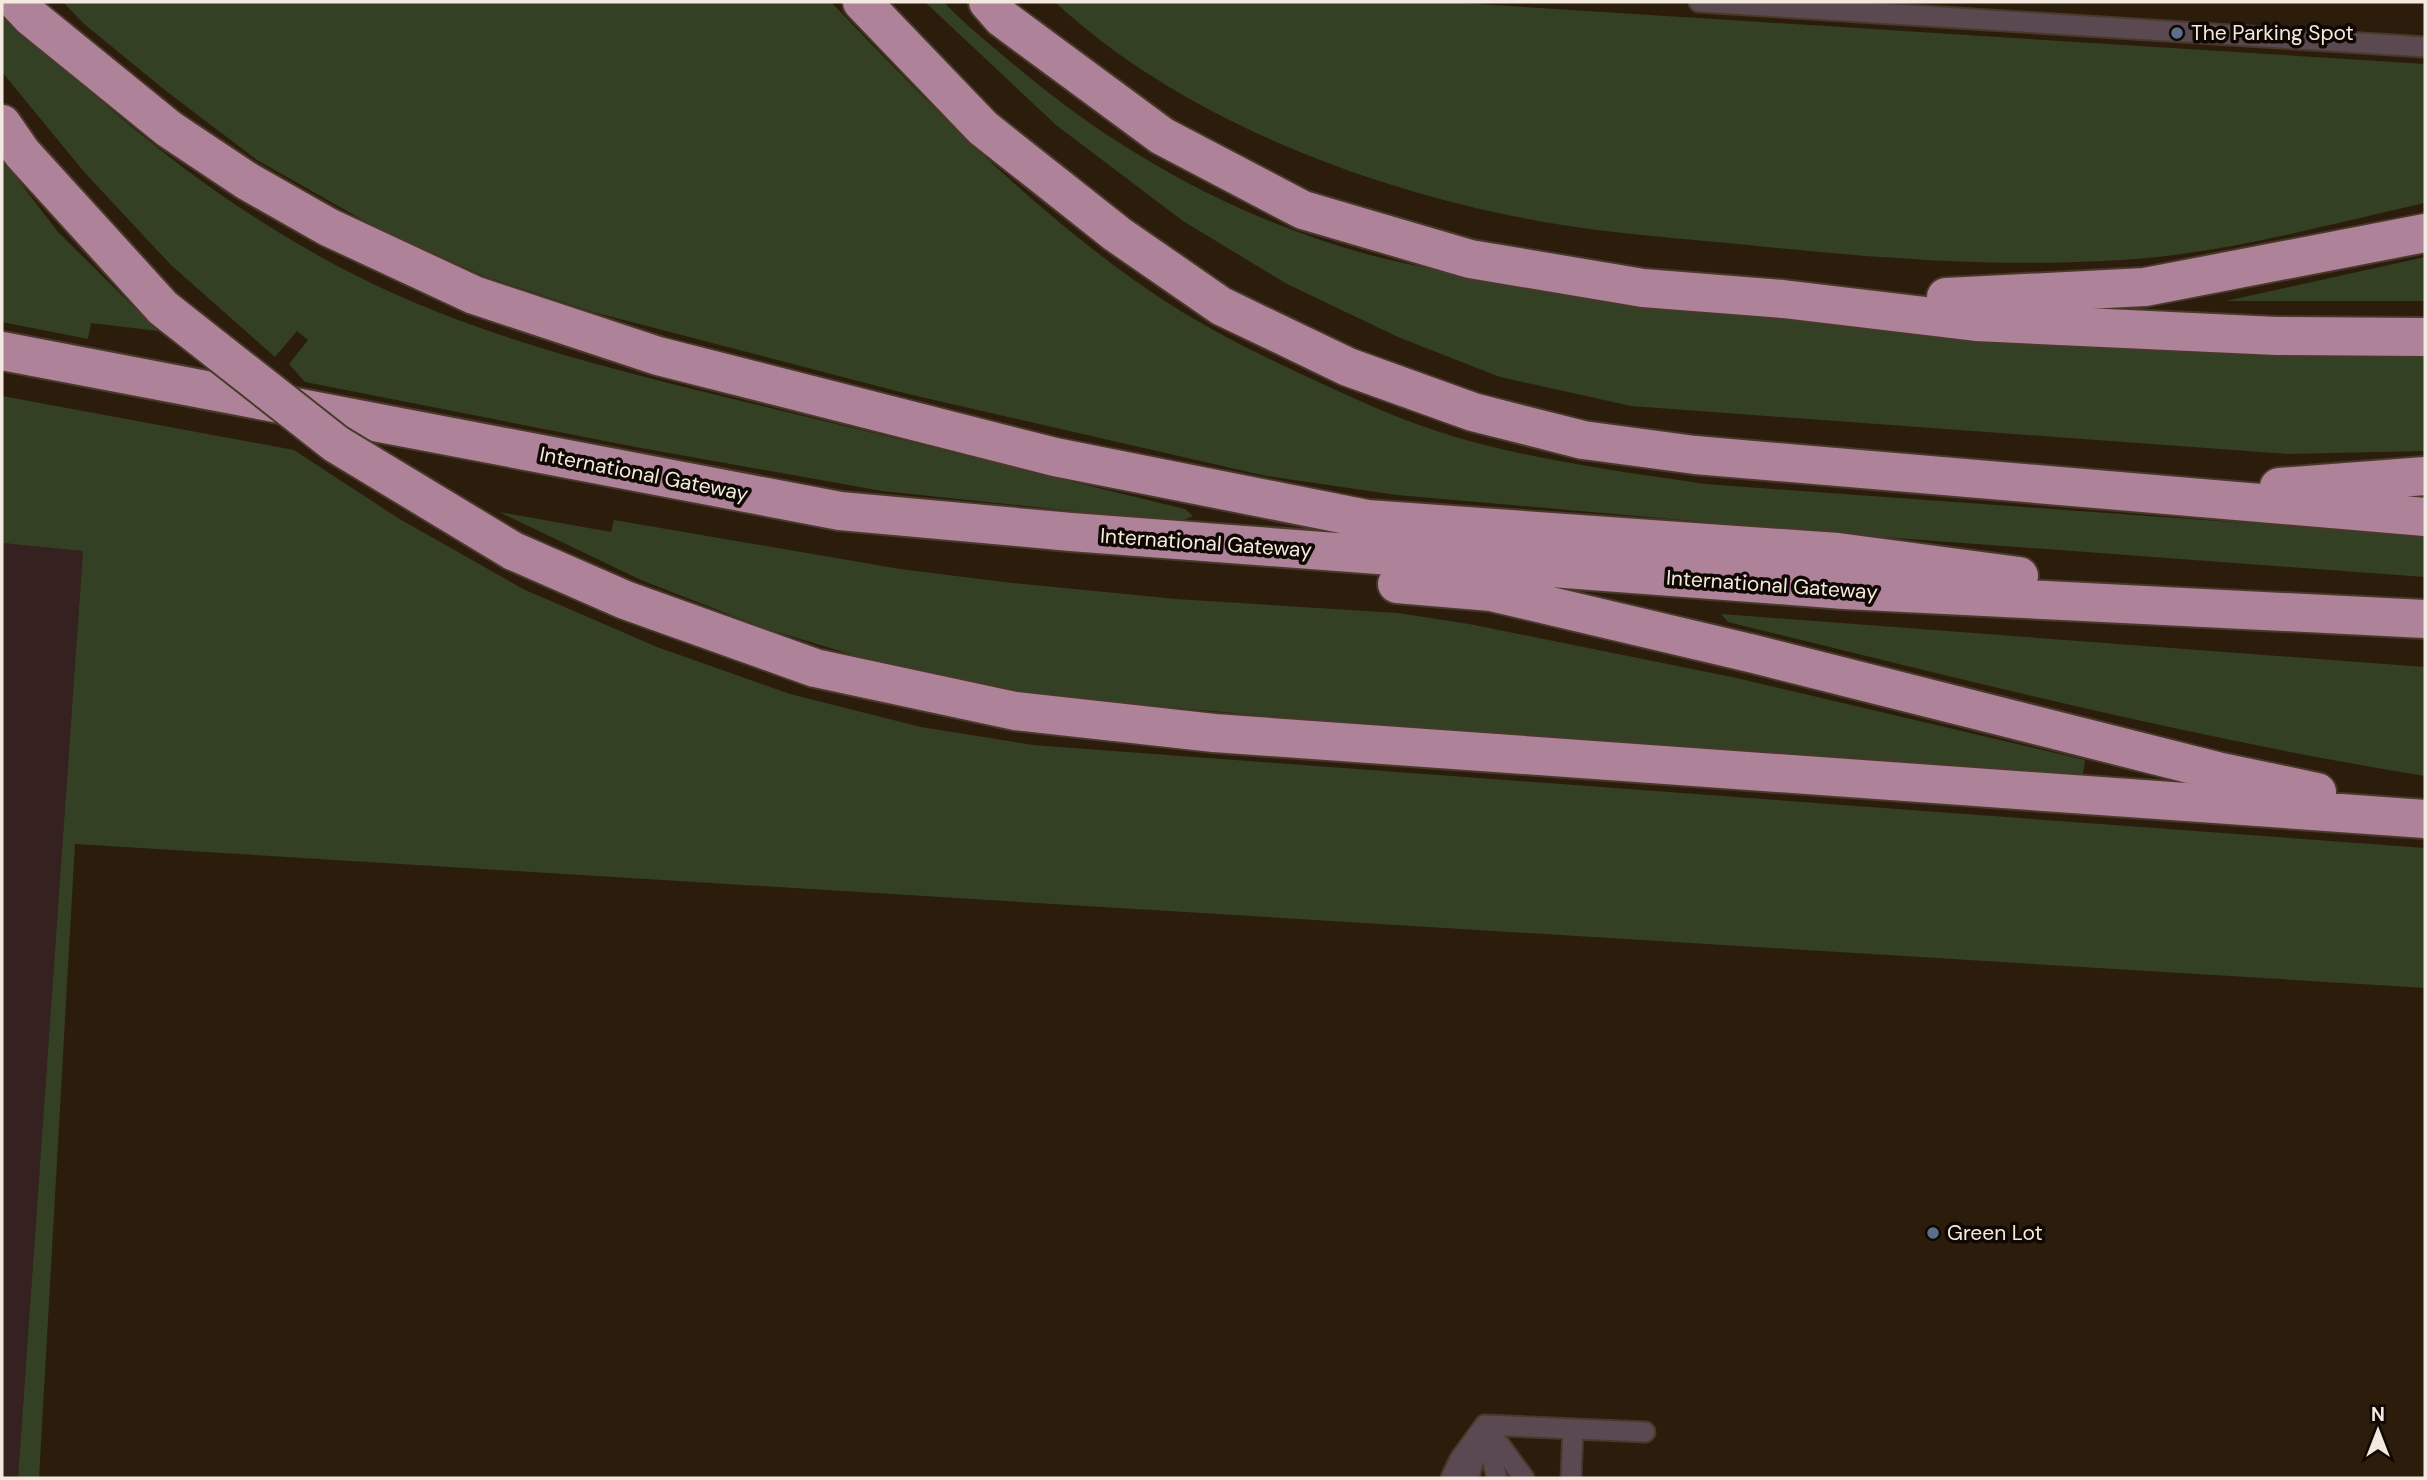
<svg xmlns="http://www.w3.org/2000/svg" width="2427" height="1480" font-family="'DM Sans',sans-serif">
<rect width="100%" height="100%" fill="#2c1c0c"/>
<path fill="#342120" d="M2 543 83 551 18 1478H2Z"/>
<path fill="#334023" d="M63 2H831C930 105 1029 208 1147 289 1199 325 1257 354 1314 380 1367 405 1424 430 1481 444 1555 463 1630 473 1705 484L2425 536V577L1854 535 1397 495 1266 476 908 394 593 312 484 276 377 228 257 160 166 91 83 23Z
M925 2H944C968 28 997 50 1024 73 1124 156 1243 221 1370 255 1413 266 1457 274 1501 283L2425 349V451L2288 454 1631 406 1500 377 1398 337 1287 284 1183 221 1056 125Z
M1055 2H1445L2425 64V203C2325 225 2224 254 2121 260 1997 268 1872 258 1748 245 1698 240 1647 236 1597 230 1411 206 1194 131 1055 2Z
M2 4C104 114 232 215 367 281 492 342 629 373 762 406 903 440 1044 475 1185 509L1193 516 1179 522 882 491 641 448 305 382 289 364 308 340 297 331 275 357 171 265 85 173 2 72Z
M2 159 58 232 158 331 91 323 88 339 2 322Z
M2425 257V301H2226Z
M2 396 294 450 398 518 523 589 657 647 790 694 921 727 1033 745 2425 848V988L75 844 39 1478H18L83 551 2 543Z
M499 512 611 532 614 520 900 569 1004 582 1176 599 1398 613 1469 624 1732 677 2085 760 2083 774 1315 720 1049 697 873 661 764 628 641 580Z
M1721 614 2425 667V776C2190 738 1960 679 1728 622Z"/>
<g fill="none" stroke-linecap="round" stroke-linejoin="round">
<defs>
<path id="lane" d="M1699 2 2425 47
M1485 1425 1645 1432
M1485 1425 1524 1478
M1486 1436 1497 1478
M1451 1478 1460 1459 1485 1425
M1469 1478 1478 1442
M1571 1478 1573 1429"/>
<path id="highway" d="M17 2 31 17 169 129 247 181 328 227 474 295 658 356 1055 457 1367 519 1838 552 2019 576
M862 2 983 128 1117 234 1221 306 1348 367 1473 412 1583 440 1695 455 2425 517
M988 2 1002 18 1162 136 1303 210 1470 259 1643 288 1783 299 1976 322 2277 336 2425 337
M2 124 22 153 163 308
M1946 297 2145 287 2425 233
M2 351 840 511 1071 532 1844 590 2425 619
M2279 487 2425 476
M513 551 625 600 815 668 1015 711 1214 733 2425 819
M1397 584 1491 592 1754 654 2217 771 2317 792"/>
</defs>
<use href="#lane" stroke="#48392a" stroke-width="23"/>
<use href="#highway" stroke="#48392a" stroke-width="42"/>
<use href="#lane" stroke="#5b4952" stroke-width="19"/>
<use href="#highway" stroke="#ae8298" stroke-width="38"/>
<defs>
<path id="highway-bridge" d="M163 308 336 444 513 551"/>
</defs>
<use href="#highway-bridge" stroke="#48392a" stroke-width="42" stroke-linecap="butt"/>
<use href="#highway-bridge" stroke="#ae8298" stroke-width="38"/>
</g>
<g fill="#5c6f8a" stroke="#0f0803" stroke-width="2.5">
<circle cx="2177" cy="33" r="7"/>
<circle cx="1933" cy="1233" r="7"/>
</g>
<g text-anchor="middle" dominant-baseline="central" stroke-width="7" stroke-linejoin="round" paint-order="stroke">
<g font-size="21" fill="#f4e9df" stroke="#0f0803" text-anchor="start">
<text x="2191" y="33">The Parking Spot</text>
<text x="1947" y="1233">Green Lot</text>
</g>
<g font-size="21" fill="#f4e9df" stroke="#0f0803">
<text transform="translate(644 474) rotate(11)">International Gateway</text>
<text transform="translate(1206 543) rotate(4)">International Gateway</text>
<text transform="translate(1772 585) rotate(4)">International Gateway</text>
</g>
</g>
<rect width="2427" height="1480" fill="none" stroke="#f4e9df" stroke-width="7"/>
<g transform="translate(2378 1431)" stroke="#0f0803" stroke-width="5" paint-order="stroke">
<path d="M0-5L12 26L0 18L-12 26Z" fill="#f4e9df"/>
<text y="-10" font-size="19" font-weight="bold" text-anchor="middle" fill="#f4e9df">N</text>
</g>
</svg>
